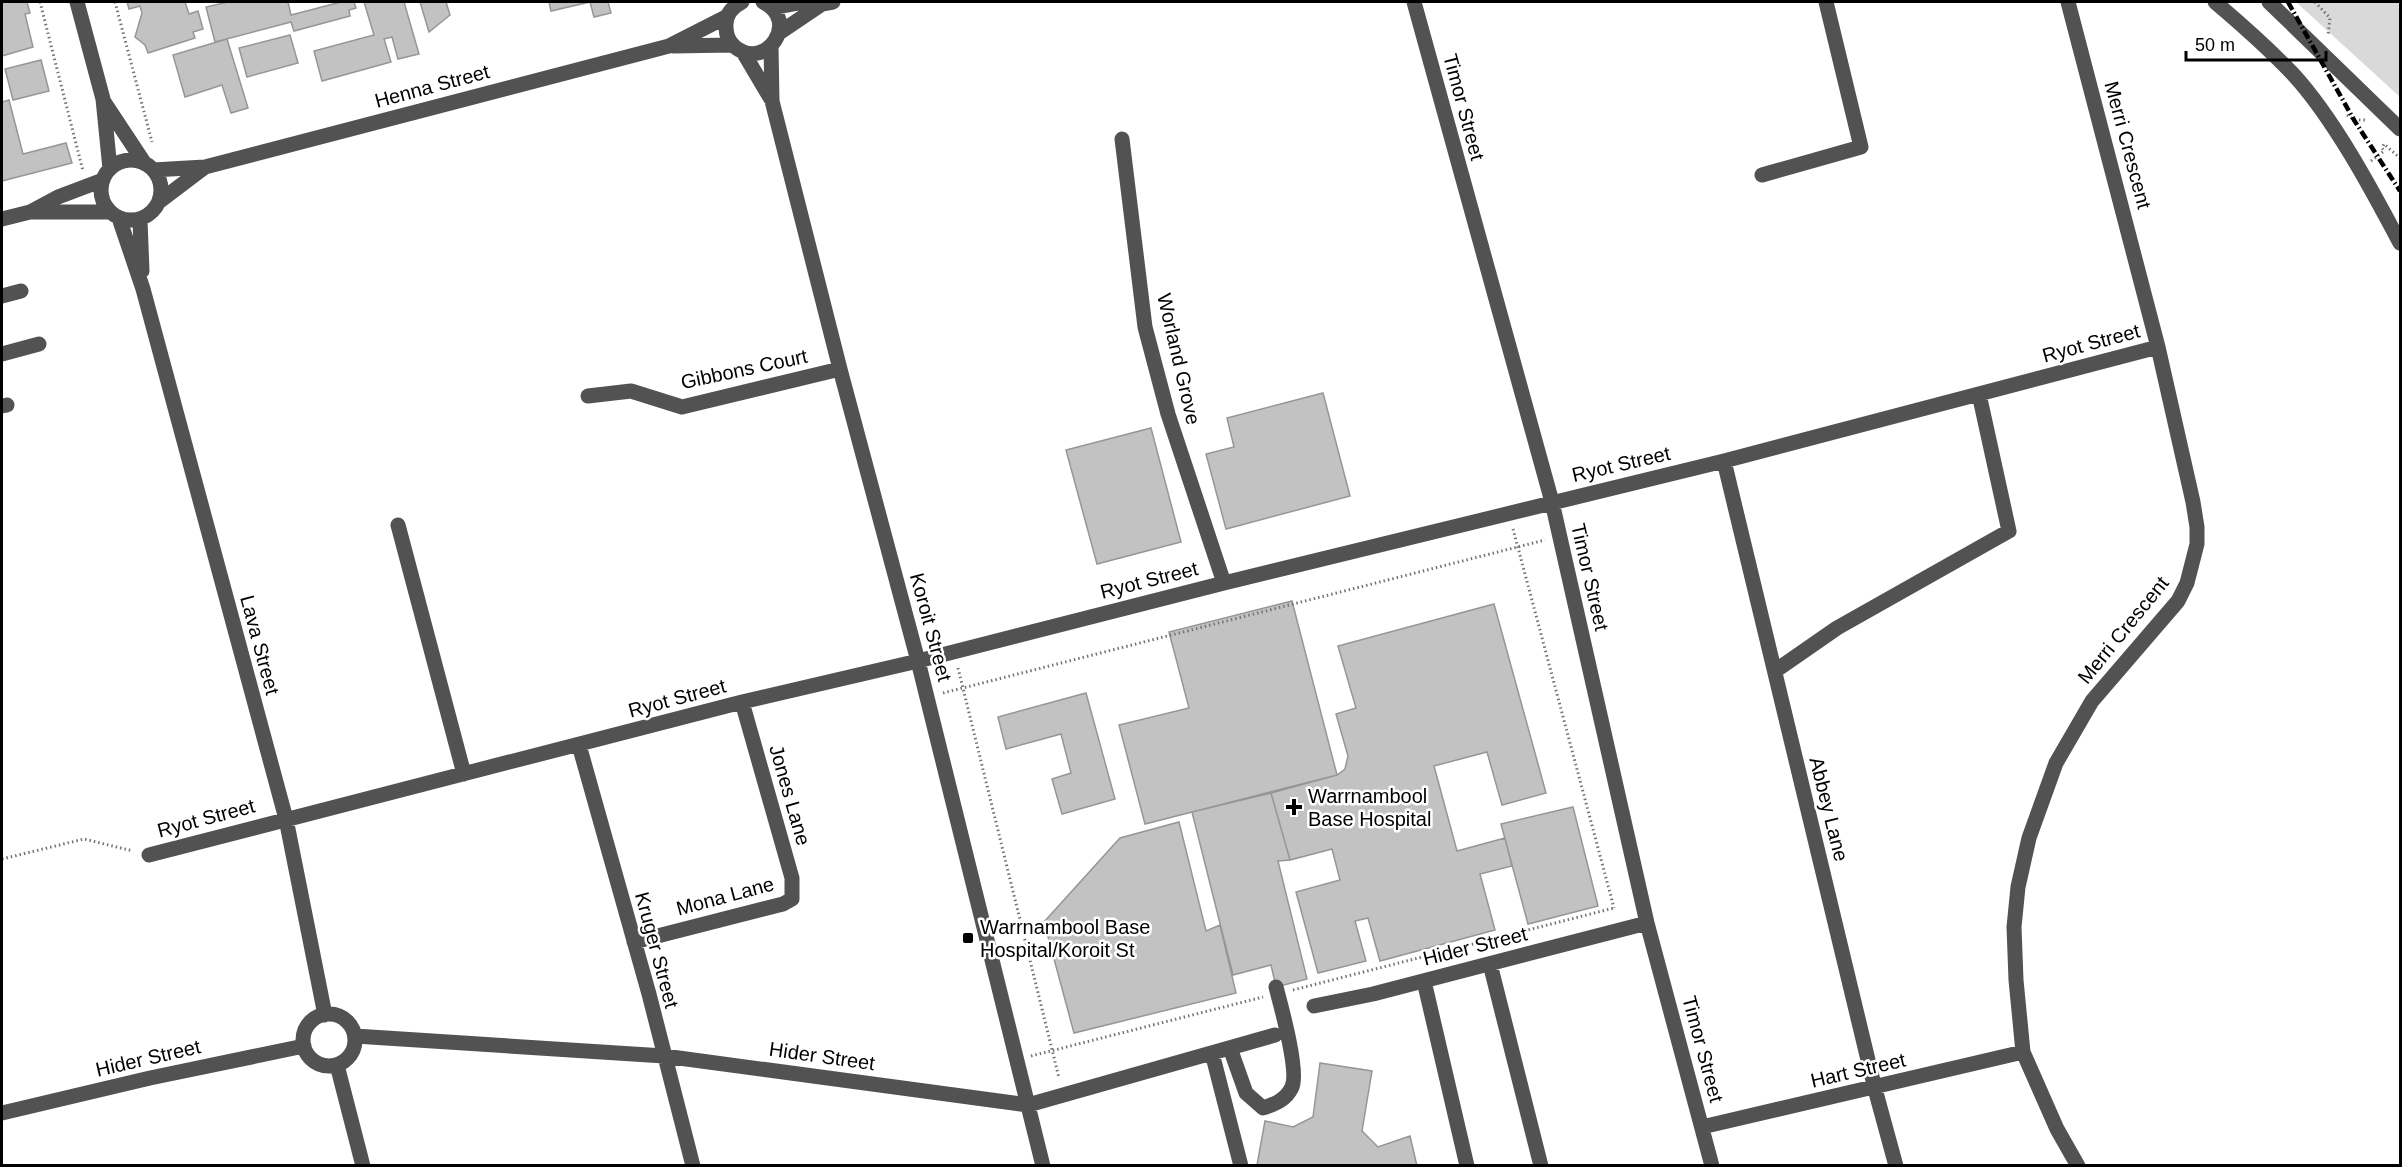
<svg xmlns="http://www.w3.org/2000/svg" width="2402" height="1167" font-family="Helvetica,sans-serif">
<rect width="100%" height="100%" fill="#fff"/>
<path fill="#d9d9d9" d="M2296 2H2400V97Z"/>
<path fill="#c2c2c2" stroke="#969696" stroke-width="1.5" d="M2 2H27L30 13 25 14 33 47 2 56Z
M127 2H185L189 14 198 11 203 29 193 32 195 38 148 53 145 45 135 37 142 13 140 6 129 9Z
M228 2H288L291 15 341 2H354L356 8 349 10 350 16 294 31 291 22 215 42 206 7Z
M364 2H404L419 54 398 59 392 37 384 39 391 62 322 81 314 51 374 35Z
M420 2H446L450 15 429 32Z
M549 2H608L611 13 594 17 590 2 551 11Z
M290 35 298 63 247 77 239 48Z
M227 39 248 108 231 113 222 85 185 97 173 55Z
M41 60 49 91 13 100 5 69Z
M9 100 23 154 66 143 72 163 2 181V102Z
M1323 393 1350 496 1226 529 1206 454 1234 447 1227 418Z
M1151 428 1181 542 1097 564 1066 450Z
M1292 601 1337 775 1145 824 1119 725 1189 708 1169 632Z
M1494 604 1546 793 1502 805 1487 752 1434 766 1457 851 1505 838 1512 866 1480 874 1495 930 1380 961 1368 918 1355 921 1366 961 1318 973 1296 892 1340 880 1332 849 1290 860 1271 793 1337 775 1345 769 1348 756 1336 714 1356 708 1338 646Z
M1086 693 1115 799 1062 814 1052 779 1071 773 1061 734 1006 749 998 717Z
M1271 793 1290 860 1278 861 1307 979 1276 987 1271 965 1233 975 1192 812Z
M1573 807 1598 906 1528 924 1501 824Z
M1179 822 1206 931 1220 925 1236 993 1074 1033 1044 922 1120 838Z
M1320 1063 1372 1071 1362 1131 1378 1147 1410 1136 1417 1166 1257 1165 1265 1121 1293 1127 1313 1117Z"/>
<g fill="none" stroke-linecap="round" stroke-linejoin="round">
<path stroke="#747474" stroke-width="3" stroke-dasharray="1.5 3" stroke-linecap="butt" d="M40 2 83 171
M115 2 152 142
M2315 2 2330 18 2328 36
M2347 115 2354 120H2366
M2371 161 2384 151 2382 148 2384 144 2400 158
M1513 529 1614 908
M958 668 1059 1078
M943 693 1545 540
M2 859 84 839 133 851
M1293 990 1614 908
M1031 1056 1263 997"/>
<path stroke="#525252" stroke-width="15" d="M77 2 103 99 110 169
M742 2C732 7 725 15 726 27 726 35 729 42 735 47 766 72 801 20 763 2
M1414 2 1552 502 1647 923 1712 1166
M2068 2 2158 347 2193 502 2197 527V544L2187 583 2178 601 2092 701 2056 763 2029 838 2018 887 2014 927 2016 980 2023 1052 2057 1129 2078 1166
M2215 2C2241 24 2268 48 2292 73 2333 117 2372 190 2400 243
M2269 2 2400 129
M772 8 799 3 822 4 833 2
M779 33 822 4
M673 46 733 45
M771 46 772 101 840 369 918 661 1043 1166
M743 52 771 99
M104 102 145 164
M1122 139 1145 327 1168 414 1224 583
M101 190a30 30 0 1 1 60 0a30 30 0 1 1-60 0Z
M153 170 205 167 669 46 728 16
M1762 175 1861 147 1826 2
M160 201 205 167
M30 212 58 197 103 180
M119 218 143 289 286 819 325 1015
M2 219 30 212H110
M140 220 142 271
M2 296 21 291
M2 354 39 344
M588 396 631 391 682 407 840 369
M2 406 7 405
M1724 461 1875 1089 1896 1166
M398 525 464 774
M1775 671 1837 628 2009 531 1979 394
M579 745 649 994 693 1166
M149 855 742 702 918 661 1224 583 1724 461 2158 347
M634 942 783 904 792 899V878L742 702
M1490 964 1541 1166
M1424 981 1467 1166
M1314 1006 1373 994 1647 923
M303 1040a26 26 0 1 1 52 0a26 26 0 1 1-52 0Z
M355 1036 664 1056 1028 1105 1275 1035
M1230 1048 1246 1093 1263 1108C1275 1104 1286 1100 1292 1087 1299 1071 1281 1006 1276 987
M1212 1053 1241 1166
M337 1065 363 1166
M2 1113 150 1078 304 1046
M1702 1127 2023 1052"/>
<path stroke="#000" stroke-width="4.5" stroke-dasharray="9 3 1.5 3" stroke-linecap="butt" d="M2288 2 2354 120 2400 191"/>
</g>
<g fill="#000" stroke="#fff" stroke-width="2">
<path d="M1291 798h6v6h6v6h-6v6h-6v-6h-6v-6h6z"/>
<rect x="962" y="932" width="12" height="12" rx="3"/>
</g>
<g text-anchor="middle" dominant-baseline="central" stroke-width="5" stroke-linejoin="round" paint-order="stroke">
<g font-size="20" fill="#000" stroke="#fff">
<text transform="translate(432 86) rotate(-15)">Henna Street</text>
<text transform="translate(1464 107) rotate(75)">Timor Street</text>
<text transform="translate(2128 145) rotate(75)">Merri Crescent</text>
<text transform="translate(2091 343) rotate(-15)">Ryot Street</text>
<text transform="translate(1179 359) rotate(77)">Worland Grove</text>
<text transform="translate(744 369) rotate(-12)">Gibbons Court</text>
<text transform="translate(1621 464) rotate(-13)">Ryot Street</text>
<text transform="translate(1590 577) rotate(77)">Timor Street</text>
<text transform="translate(1149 580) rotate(-14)">Ryot Street</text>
<text transform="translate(931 627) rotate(75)">Koroit Street</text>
<text transform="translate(2123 630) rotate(-51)">Merri Crescent</text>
<text transform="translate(260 645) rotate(75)">Lava Street</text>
<text transform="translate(677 698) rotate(-15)">Ryot Street</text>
<text transform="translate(790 795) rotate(74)">Jones Lane</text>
<text transform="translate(1829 809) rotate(76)">Abbey Lane</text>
<text transform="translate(206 818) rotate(-15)">Ryot Street</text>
<text transform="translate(725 896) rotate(-15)">Mona Lane</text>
<text transform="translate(1475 946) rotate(-14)">Hider Street</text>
<text transform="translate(657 950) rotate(75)">Kruger Street</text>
<text transform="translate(1703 1049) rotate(75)">Timor Street</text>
<text transform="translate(822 1056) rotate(8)">Hider Street</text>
<text transform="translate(148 1058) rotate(-13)">Hider Street</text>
<text transform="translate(1858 1070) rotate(-13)">Hart Street</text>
</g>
<g font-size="20" fill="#000" stroke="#fff" text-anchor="start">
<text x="1308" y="796">Warrnambool<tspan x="1308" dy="23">Base Hospital</tspan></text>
<text x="980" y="927">Warrnambool Base<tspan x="980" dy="23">Hospital/Koroit St</tspan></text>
</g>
</g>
<rect width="2402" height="1167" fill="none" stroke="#000000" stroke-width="6"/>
<path d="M2186 51v9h140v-9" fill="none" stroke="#000000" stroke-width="3"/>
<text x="2195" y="51" font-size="18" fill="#000000" stroke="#ffffff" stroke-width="4.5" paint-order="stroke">50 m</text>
</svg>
